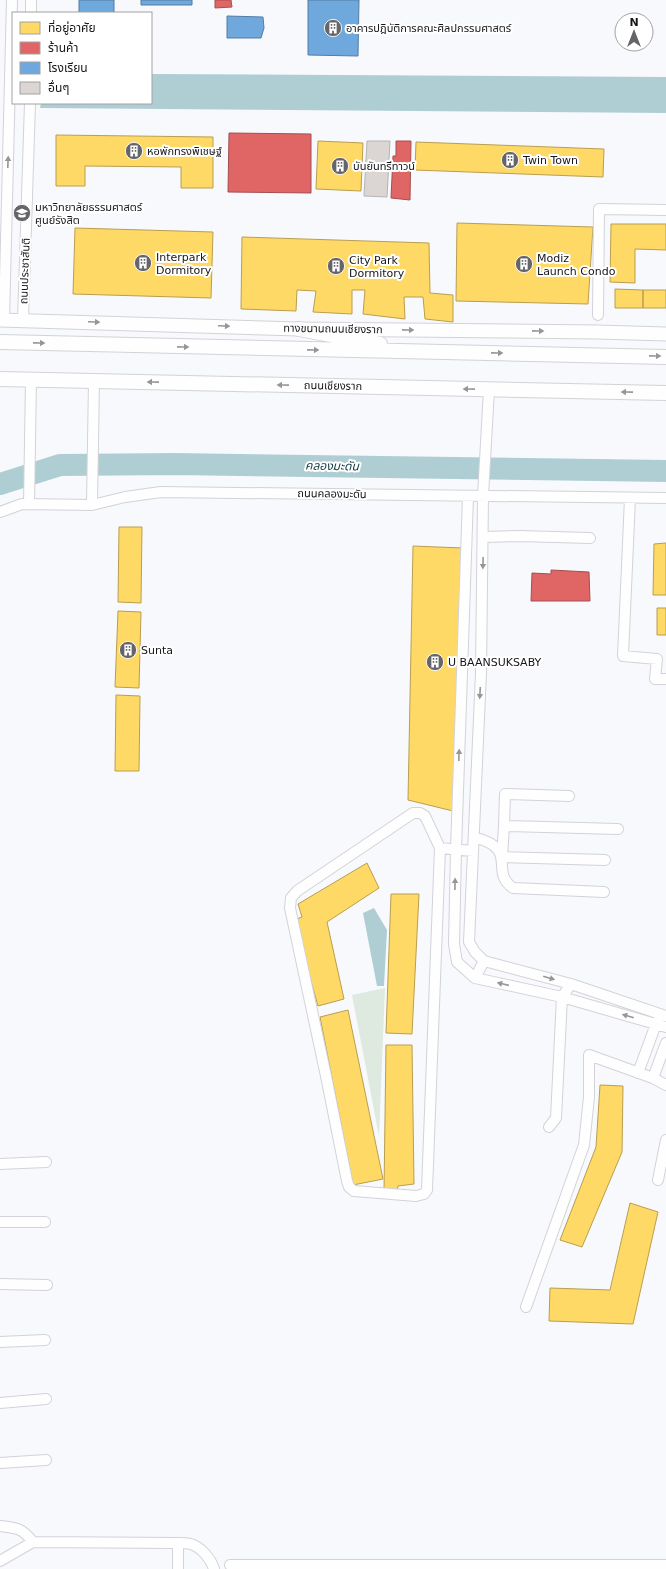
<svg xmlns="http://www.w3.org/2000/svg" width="666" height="1569" font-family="'DejaVu Sans','Noto Sans Thai',sans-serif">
<rect width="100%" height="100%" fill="#f8f9fd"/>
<path fill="#dee9e0" d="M385 988 379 1136 352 995Z"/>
<path fill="#afced4" d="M151 74 666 77V113L40 108 41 103H151Z
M374 908 387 930 384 986H377L363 913Z"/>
<path fill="#ffd966" stroke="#b99e4f" d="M56 135 213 137V188H181V167L85 166V186H56Z
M318 141 363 143 361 191 316 189Z
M416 142 604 149 603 177 415 170Z
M457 223 593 227 588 304 456 301Z
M611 224H666V250L635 249V283L610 282Z
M75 228 213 232 211 298 73 294Z
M242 237 429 243 430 293 453 295V322L425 319 423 297H404L405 319 363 314 365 290H352V314L313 312 316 291 297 290 296 311 241 309Z
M615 289 643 290V308H615Z
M643 290H666V308H643Z
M119 527H142L141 603 118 602Z
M666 543V595H653L654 544Z
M413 546 463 548 453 811 408 800Z
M657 608H666V635H657Z
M118 611 141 612 139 688 115 687Z
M116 695 140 696 139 771H115Z
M367 863 379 888 327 922 344 999 318 1006 294 920 302 917 298 904Z
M391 894H419L412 1034 386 1033Z
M348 1010 383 1179 353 1185 320 1017Z
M386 1045H412L414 1184 398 1186 397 1192 384 1191Z
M600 1085 623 1086 622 1152 582 1247 560 1240 596 1147Z
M630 1203 658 1212 633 1324 549 1321 550 1288 610 1290Z"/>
<path fill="#e06666" stroke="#a34e4f" d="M215 0H231L232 7 215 8Z
M229 133 311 134V193L228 192Z
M396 141H411L410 200 391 198 393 156H396Z
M551 570 589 572 590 601H531L532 573 551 574Z"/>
<path fill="#6fa8dc" stroke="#547ca2" d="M79 0H114V13H79Z
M141 0H192V5H141Z
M308 0H359L358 56 308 55Z
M227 16 263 17 264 28 261 38H227Z"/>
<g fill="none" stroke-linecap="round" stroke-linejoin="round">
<path stroke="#afced4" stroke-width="22" d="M0 484 60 465 175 464 666 471"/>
</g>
<path fill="#dbd5d4" stroke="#b5b5b6" d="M367 141H390L387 197 364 196Z"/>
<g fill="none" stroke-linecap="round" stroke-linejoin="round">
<defs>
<path id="minor" d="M31 0V13
M598 315 599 209 666 210
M4 320 12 0
M23 320 30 103
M489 389 483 496 481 673 469 942 475 952 484 961 571 984 666 1016
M468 496 456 850 454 944 457 962 475 978 562 997 666 1027
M630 498 623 656 657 659 655 679H666
M29 504 31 379
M92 505 94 380
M0 512 22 504 92 505 125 497 161 492 666 498
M484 537 519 536 590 538
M413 813H420L425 816 440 848 427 1190 424 1194 416 1196 354 1191 349 1187 347 1181 326 1076 290 908 291 898 297 891Z
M504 826 505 794 569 796
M474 837C521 850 488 870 513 888L604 892
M440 848 473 851
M605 860 502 857 504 826 618 829
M475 978 484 961
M638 1073 656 1024 659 1019
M653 1078 666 1043
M549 1127 556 1118 562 997 571 984
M0 1164 46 1162
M658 1180 666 1140
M0 1222H45
M0 1284 47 1285
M526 1307 584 1145 589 1097V1055L653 1078 666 1085
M0 1342 45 1340
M0 1403 46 1399
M0 1463 46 1460
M0 1526C17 1528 22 1528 33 1542
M0 1561 33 1542 178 1543C182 1543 187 1543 191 1544 201 1547 211 1559 214 1569
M230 1565H336
M178 1569V1543
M336 1569V1565H666"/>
<path id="tertiary" d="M0 320 299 329 597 332 666 334"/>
<path id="secondary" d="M299 329 380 344
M0 342 666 357
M0 379 666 393"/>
</defs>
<use href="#minor" stroke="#d2d3d6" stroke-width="12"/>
<use href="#tertiary" stroke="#d2d3d6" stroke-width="15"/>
<use href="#secondary" stroke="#d2d3d6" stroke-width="16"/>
<use href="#minor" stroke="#fefeff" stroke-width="10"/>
<use href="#tertiary" stroke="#fefeff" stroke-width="13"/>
<use href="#secondary" stroke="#fefeff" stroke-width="14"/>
</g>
<defs><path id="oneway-solid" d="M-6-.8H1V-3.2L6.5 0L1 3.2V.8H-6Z"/></defs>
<g fill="#969698">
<use href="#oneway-solid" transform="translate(8 162) rotate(-88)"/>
<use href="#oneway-solid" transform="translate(94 322) rotate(2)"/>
<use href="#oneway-solid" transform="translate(224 326) rotate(2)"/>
<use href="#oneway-solid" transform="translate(408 330) rotate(1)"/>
<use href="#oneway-solid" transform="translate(538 331) rotate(1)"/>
<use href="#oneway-solid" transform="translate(39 343) rotate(1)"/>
<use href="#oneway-solid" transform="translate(183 347) rotate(1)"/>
<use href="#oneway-solid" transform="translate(313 350) rotate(1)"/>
<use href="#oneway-solid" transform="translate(497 353) rotate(1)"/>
<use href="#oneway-solid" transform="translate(655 356) rotate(1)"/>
<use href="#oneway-solid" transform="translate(153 382) rotate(-179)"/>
<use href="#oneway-solid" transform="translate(283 385) rotate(-179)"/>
<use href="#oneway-solid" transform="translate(469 389) rotate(-179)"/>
<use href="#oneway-solid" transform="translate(627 392) rotate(-179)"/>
<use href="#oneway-solid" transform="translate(483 563) rotate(91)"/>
<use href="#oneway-solid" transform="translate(480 693) rotate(93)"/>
<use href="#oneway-solid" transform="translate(459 755) rotate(-88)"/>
<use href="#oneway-solid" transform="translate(455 884) rotate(-89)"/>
<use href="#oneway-solid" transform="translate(549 978) rotate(16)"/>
<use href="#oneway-solid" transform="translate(503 984) rotate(-167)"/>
<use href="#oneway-solid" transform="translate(628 1016) rotate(-164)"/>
</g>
<defs>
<symbol id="building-disc" viewBox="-11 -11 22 22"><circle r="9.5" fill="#656569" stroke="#fff"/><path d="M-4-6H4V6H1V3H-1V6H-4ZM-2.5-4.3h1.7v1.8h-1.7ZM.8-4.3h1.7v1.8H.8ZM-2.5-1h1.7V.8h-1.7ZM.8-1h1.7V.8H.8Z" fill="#fff"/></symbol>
<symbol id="university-disc" viewBox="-11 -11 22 22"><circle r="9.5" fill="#656569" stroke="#fff"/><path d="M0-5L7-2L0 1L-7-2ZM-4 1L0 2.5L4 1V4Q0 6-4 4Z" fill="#fff"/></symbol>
</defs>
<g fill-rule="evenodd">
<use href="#building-disc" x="323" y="18" width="20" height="20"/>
<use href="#building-disc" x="124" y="141" width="20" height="20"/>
<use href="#building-disc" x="500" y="150" width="20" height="20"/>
<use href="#building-disc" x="330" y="156" width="20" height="20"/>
<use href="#university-disc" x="12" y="203" width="20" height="20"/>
<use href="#building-disc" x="133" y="253" width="20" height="20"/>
<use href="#building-disc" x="514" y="254" width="20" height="20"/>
<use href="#building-disc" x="326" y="256" width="20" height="20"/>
<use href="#building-disc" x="118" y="640" width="20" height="20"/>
<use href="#building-disc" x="425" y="652" width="20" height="20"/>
</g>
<g text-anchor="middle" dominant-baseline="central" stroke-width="4" stroke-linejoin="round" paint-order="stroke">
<g font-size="11" fill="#161619" stroke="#fff" text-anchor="start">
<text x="346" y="28">อาคารปฎิบัติการคณะศิลปกรรมศาสตร์</text>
<text x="147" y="151">หอพักทรงพิเชษฐ์</text>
<text x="523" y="160">Twin Town</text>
<text x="353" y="166">บันยันทรีทาวน์</text>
<text x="35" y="207">มหาวิทยาลัยธรรมศาสตร์<tspan x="35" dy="13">ศูนย์รังสิต</tspan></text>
<text x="156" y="257">Interpark<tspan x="156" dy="13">Dormitory</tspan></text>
<text x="537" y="258">Modiz<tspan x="537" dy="13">Launch Condo</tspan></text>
<text x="349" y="260">City Park<tspan x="349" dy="13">Dormitory</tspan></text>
<text x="141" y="650">Sunta</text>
<text x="448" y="662">U BAANSUKSABY</text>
</g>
<g font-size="11" fill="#161619" stroke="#fff">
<text transform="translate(25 271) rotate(-88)">ถนนประชาสันติ</text>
<text transform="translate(333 329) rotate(1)">ทางขนานถนนเชียงราก</text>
<text transform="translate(333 386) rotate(1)">ถนนเชียงราก</text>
<text transform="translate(332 494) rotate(1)">ถนนคลองมะดัน</text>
</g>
<g font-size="12" font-style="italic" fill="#143c43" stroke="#fff">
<text transform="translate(332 466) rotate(1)">คลองมะดัน</text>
</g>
</g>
<rect x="12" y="12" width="140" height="92" fill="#ffffff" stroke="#a2a2a3"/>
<rect x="20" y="22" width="20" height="12" fill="#ffd966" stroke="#a2a2a3"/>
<text x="48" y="32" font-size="12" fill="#161619">ที่อยู่อาศัย</text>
<rect x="20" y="42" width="20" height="12" fill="#e06666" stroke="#a2a2a3"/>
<text x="48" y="52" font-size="12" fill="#161619">ร้านค้า</text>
<rect x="20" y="62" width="20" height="12" fill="#6fa8dc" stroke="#a2a2a3"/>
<text x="48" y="72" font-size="12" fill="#161619">โรงเรียน</text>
<rect x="20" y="82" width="20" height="12" fill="#dbd5d4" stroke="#a2a2a3"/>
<text x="48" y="92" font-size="12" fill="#161619">อื่นๆ</text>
<g transform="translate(634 32)"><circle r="19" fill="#ffffff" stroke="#a2a2a3"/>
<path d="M0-3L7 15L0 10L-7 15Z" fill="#656569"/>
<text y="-6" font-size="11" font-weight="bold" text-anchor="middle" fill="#161619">N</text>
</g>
</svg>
